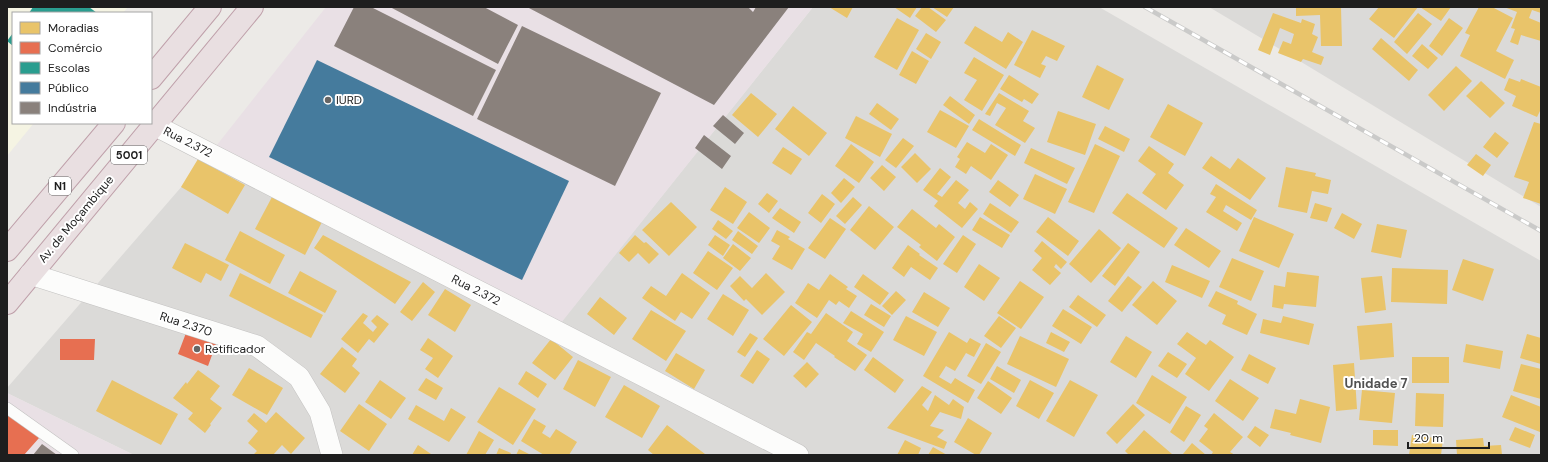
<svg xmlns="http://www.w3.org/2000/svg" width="1548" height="462" font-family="'DM Sans',sans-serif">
<rect width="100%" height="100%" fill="#eceae7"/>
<path fill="#dbdad8" d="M813 7H1099L1541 261V455H134L7 393V388L209 155 553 332Z
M1209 7H1541V207L1293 57Z"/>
<path fill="#e9e0e5" d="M326 7H813L553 333 209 155Z
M7 393 134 455H7Z"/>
<path fill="#f5f4e3" d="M7 7H128L123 13H13V123H34L7 156Z"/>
<path fill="#e9c46a" d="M829 7H853L847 18Z
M894 7H917L910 18Z
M922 7H928L946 20 936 32 915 16Z
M932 7H954L947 17Z
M1296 7H1341L1342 46H1321L1320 15 1296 16Z
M1379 7H1418L1394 38 1369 19Z
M1420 7H1451L1441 21Z
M1479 7H1492L1513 18 1496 51 1514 60 1505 79 1460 56 1470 35 1465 33Z
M1504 7H1541V13L1532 10 1529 18 1541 23V41L1521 35 1518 45 1510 42 1515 29 1511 28 1517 12Z
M1273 13 1301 23 1302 19 1315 24 1312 34 1318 37 1312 52 1324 57 1321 65 1303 59 1301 62 1278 53 1283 41 1291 44 1294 34 1280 28 1270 55 1258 50Z
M1418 13 1432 24 1407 54 1394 42Z
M897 18 919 30 897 70 874 57Z
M1449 18 1463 28 1442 56 1429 46Z
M975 26 1002 42 1008 32 1023 42 1006 69 964 43Z
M1032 30 1065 46 1057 61 1046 56 1041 64 1046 66 1040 78 1014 65Z
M926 33 941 42 931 59 916 49Z
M1381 38 1418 70 1409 81 1372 49Z
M1422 44 1438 58 1428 69 1412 56Z
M912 51 929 61 916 84 899 75Z
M974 57 1004 75 982 111 964 100 977 80 964 73Z
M1097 65 1124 79 1109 110 1082 97Z
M1456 66 1472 81 1444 111 1428 95Z
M1009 75 1039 94 1032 104 1024 99 1022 102 1000 89Z
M1509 78 1520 82 1521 79 1541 87V109L1537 117 1512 106 1516 96 1504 90Z
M1481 81 1505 103 1490 118 1466 96Z
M751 93 777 114 758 137 732 115Z
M999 93 1029 111 1023 121 1035 128 1025 143 995 125 1006 108 997 103 990 116 985 114Z
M950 96 975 115 969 124 943 105Z
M877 103 899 119 891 130 869 114Z
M1168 104 1203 123 1185 156 1150 137Z
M793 106 827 133 809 156 775 129Z
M940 110 969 126 956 148 927 132Z
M1058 111 1096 124 1085 155 1047 142Z
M856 116 892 134 880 157 845 138Z
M979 119 1021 145 1015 156 972 130Z
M1534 122 1541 124V204L1523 198 1529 182 1514 177Z
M1105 126 1130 139 1124 152 1098 139Z
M1495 132 1509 143 1497 158 1483 147Z
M903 138 914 146 896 168 885 160Z
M967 142 985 153 991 144 1008 155 991 180 971 166 966 174 955 167 960 159 957 157Z
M851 144 874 162 859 183 835 166Z
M1095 144 1120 156 1094 213 1068 202Z
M1149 146 1174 164 1168 173 1184 185 1166 210 1142 193 1156 174 1138 161Z
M783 147 802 159 791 175 772 163Z
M1031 148 1075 168 1067 184 1024 163Z
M915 153 931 169 917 183 901 167Z
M1476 154 1491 165 1483 176 1467 165Z
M1211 156 1230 169 1238 158 1266 178 1250 200 1202 168Z
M198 159 245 185 228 214 181 187Z
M882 165 896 177 884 191 870 178Z
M1286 167 1316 173 1315 176 1331 180 1328 194 1312 191 1307 213 1278 207Z
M940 168 951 177 937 194 942 197 956 180 969 190 958 203 965 209 970 202 978 209 962 228 934 206 938 201 923 190Z
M1035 174 1067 189 1055 214 1023 199Z
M844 178 855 187 841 203 831 193Z
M998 180 1019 195 1010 207 989 192Z
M1216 184 1257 210 1251 220 1226 205 1223 211 1242 223 1237 231 1206 212 1216 197 1210 194Z
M725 187 747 202 733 224 710 210Z
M767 193 778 201 769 213 758 204Z
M1127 193 1178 228 1164 248 1112 213Z
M822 194 835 204 821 223 808 213Z
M272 197 322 222 305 255 255 229Z
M853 197 862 205 845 224 836 216Z
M671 202 697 227 669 256 642 230Z
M990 203 1019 222 1011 233 983 214Z
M1315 203 1332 208 1327 222 1310 218Z
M869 206 894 227 875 250 850 230Z
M780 208 801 222 794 233 772 218Z
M912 209 936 228 939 224 955 237 937 261 919 247 921 245 897 227Z
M749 212 770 228 759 243 737 228Z
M1342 213 1362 224 1354 239 1334 228Z
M980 217 1010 235 1002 248 972 230Z
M1048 217 1079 241 1068 256 1036 232Z
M1254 217 1294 234 1279 268 1239 251Z
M830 218 846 229 825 259 808 248Z
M718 220 733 231 726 239 712 229Z
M1377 224 1407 230 1401 258 1371 252Z
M1186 228 1221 251 1209 268 1174 245Z
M1099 229 1121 248 1091 283 1069 264Z
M777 230 790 237 788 239 805 249 792 270 772 259 780 246 771 241Z
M240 231 285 255 270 284 225 260Z
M738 231 758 246 752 254 732 240Z
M323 235 411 282 395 304 314 248Z
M635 235 644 243 646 242 659 254 649 264 638 253 629 262 619 253Z
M715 235 730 245 723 256 708 245Z
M963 235 976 244 957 273 943 264Z
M1042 241 1067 262 1061 269 1056 264 1054 267 1061 273 1050 285 1032 270 1042 258 1034 251Z
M185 243 229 265 221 281 206 273 201 283 172 268Z
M1128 243 1140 252 1115 286 1102 276Z
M733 244 751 258 740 271 723 258Z
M908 245 920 254 919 255 938 268 930 280 911 267 904 277 892 268Z
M708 251 733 268 717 290 693 273Z
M1232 258 1264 271 1251 301 1219 287Z
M1463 259 1494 269 1483 301 1452 290Z
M979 264 1000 278 984 301 964 287Z
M1172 265 1210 281 1202 298 1165 282Z
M1392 268 1448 270 1447 304 1391 302Z
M300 271 337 291 325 313 288 293Z
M1287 272 1319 276 1316 307 1284 304 1283 309 1272 307 1274 285 1285 287Z
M240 273 323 315 311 338 229 296Z
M682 273 710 293 692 319 681 312 675 321 642 298 651 286 666 296Z
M766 273 785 292 762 315 746 299 744 301 730 286 740 276 752 288Z
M830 274 848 287 846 289 857 296 849 308 839 301 836 305 829 300 817 318 795 303 808 283 819 290Z
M863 274 889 293 880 305 854 287Z
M1128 276 1142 287 1122 312 1108 301Z
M1382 276 1386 310 1365 313 1361 278Z
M1020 281 1044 297 1021 329 997 313Z
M1153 281 1177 301 1157 325 1132 305Z
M423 282 435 292 412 321 400 312Z
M445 289 471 305 455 332 428 315Z
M896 291 906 300 892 315 882 306Z
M1216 291 1238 301 1237 304 1257 314 1247 335 1222 324 1226 315 1208 306Z
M924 292 950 308 938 327 912 312Z
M723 294 749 310 733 336 707 319Z
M1078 295 1106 315 1097 327 1069 307Z
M600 297 627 318 614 335 587 314Z
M871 304 891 316 884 327 864 315Z
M791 305 812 322 784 356 763 339Z
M1063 309 1092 327 1081 344 1052 326Z
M651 310 686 331 666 361 632 339Z
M851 311 884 332 871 352 857 344 863 334 843 323Z
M363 313 368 316 363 323 373 332 377 327 371 321 377 315 389 324 374 343 369 339 358 353 341 339Z
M826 313 853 332 847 341 867 355 855 371 834 357 835 356 816 343 804 360 793 352 807 332 811 334Z
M906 316 937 332 924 356 893 340Z
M999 316 1016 328 1001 348 984 336Z
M1283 316 1314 324 1309 345 1260 333 1263 319 1281 323Z
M1392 323 1394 357 1360 360 1357 326Z
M949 332 967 343 970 338 981 344 974 357 966 353 955 371 946 366 939 377 951 384 955 378 975 390 968 403 923 376Z
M1051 332 1070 342 1064 352 1046 343Z
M1187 332 1206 345 1210 340 1234 357 1209 391 1185 374 1196 358 1177 344Z
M750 333 758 338 745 357 737 352Z
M1527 334 1541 338V364L1520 358Z
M1020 336 1069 359 1056 387 1007 364Z
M1126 336 1152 352 1136 378 1110 362Z
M428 338 453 356 438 378 425 369 433 358 420 350Z
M551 339 573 357 555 380 532 363Z
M986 343 1001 352 981 384 967 376Z
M1466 344 1503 351 1500 369 1463 362Z
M342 347 357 359 352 366 360 373 345 393 320 374Z
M757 350 770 359 753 384 740 376Z
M1168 352 1187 364 1177 378 1158 366Z
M676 353 705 370 694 389 665 371Z
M1249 354 1276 368 1268 384 1241 370Z
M873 357 904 380 895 393 864 370Z
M1412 357H1449V383H1412Z
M578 360 611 377 595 407 563 389Z
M807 362 819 374 806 388 793 376Z
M1354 363 1357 409 1336 411 1333 365Z
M1521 364 1541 369V399L1513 391Z
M997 366 1021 380 1014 393 990 379Z
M249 368 283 388 267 415 232 395Z
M198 370 220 386 210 399 222 408 210 424 211 425 205 433 188 419 193 413 173 398 186 382 187 384Z
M526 371 547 384 538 398 518 384Z
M1152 375 1187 397 1170 424 1136 403Z
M426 378 443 388 436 400 418 390Z
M1230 379 1259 398 1243 421 1215 401Z
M112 380 178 414 161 445 96 411Z
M380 380 406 398 391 419 365 402Z
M1030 380 1054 393 1039 419 1016 406Z
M1070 380 1098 395 1074 437 1046 421Z
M988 381 1012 398 1001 414 977 398Z
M624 385 660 406 642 438 605 417Z
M922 386 932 392 922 405 928 411 935 395 949 405 953 399 964 407 961 419 940 412 930 426 944 430 937 437 947 442 944 449 887 428Z
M499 387 536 409 513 445 477 422Z
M1362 390 1395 393 1392 423 1359 420Z
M1416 393 1444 394 1443 427 1415 426Z
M1511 395 1541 407V429L1540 432 1502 417Z
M1300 399 1330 407 1321 443 1290 435 1291 433 1270 428 1275 409 1296 414Z
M359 404 387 424 369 451 340 431Z
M1133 404 1145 415 1117 444 1106 433Z
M416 405 444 421 451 408 466 417 449 442 408 419Z
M1186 406 1201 415 1184 442 1170 432Z
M276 412 305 438 291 454 282 445 273 455H253L257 451 248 443 258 431 247 421 254 413 266 423Z
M1214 413 1243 437 1230 452 1235 455H1211L1213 452 1199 441 1208 429 1204 426Z
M968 418 992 433 979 455H976L954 442Z
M534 419 546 426 542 433 550 438 556 429 577 442 569 455H544L521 441Z
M667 425 705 454 704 455H654L648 450Z
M1255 426 1269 435 1260 447 1247 437Z
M1515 427 1535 435 1530 448 1509 440Z
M1144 430 1172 454 1170 455H1129L1125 451Z
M1373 430H1398V446L1373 445Z
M479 431 494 440 485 455H466Z
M1412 435 1443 439 1441 455H1409Z
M1483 438 1484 446 1501 445 1502 455H1457L1456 440Z
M905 440 921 448 918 455H897Z
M1192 443 1206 455 1183 454Z
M418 445 431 454V455H412Z
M933 447 947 455H928Z
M499 448 511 453 510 455H496Z
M519 449 531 455H516Z"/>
<path fill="#e76f51" d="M186 333 216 344 208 366 178 354Z
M60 339H95L94 360H60Z
M7 410 39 438 24 455H7Z"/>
<path fill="#2a9d8f" d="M33 7H89L97 13H29Z
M13 33V46L7 41Z"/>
<path fill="#457b9d" d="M317 60 569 181 522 280 269 157Z"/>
<path fill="#8a817c" d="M354 7H371L496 70 473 116 334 46Z
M390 7H484L518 25 498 64Z
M527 7H748L753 12 756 7H789L714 105Z
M522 26 661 93 615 186 477 119Z
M723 115 744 133 735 144 713 126Z
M704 135 731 156 722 169 695 148Z
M42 444 57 455H33Z"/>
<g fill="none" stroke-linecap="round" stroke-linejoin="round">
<defs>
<path id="lane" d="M7 408 73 455"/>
<path id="street" d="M154 125 798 455
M30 274 257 346 299 377 320 412 332 455"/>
<path id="highway" d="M151 78 210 7
M7 250 114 123
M7 303 252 7"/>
</defs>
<use href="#lane" stroke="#c3c2c1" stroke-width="12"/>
<use href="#street" stroke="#c3c2c1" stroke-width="22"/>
<use href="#highway" stroke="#bfa0aa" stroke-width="24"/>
<use href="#lane" stroke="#fcfcfb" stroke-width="11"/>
<use href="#street" stroke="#fcfcfb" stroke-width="21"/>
<use href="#highway" stroke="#e9dfe1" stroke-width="22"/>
<defs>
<path id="rail" d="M1145 7 1541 231"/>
</defs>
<use href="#rail" stroke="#cacac9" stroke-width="4.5"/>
<use href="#rail" stroke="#fff" stroke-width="3" stroke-dasharray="9" stroke-linecap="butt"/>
</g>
<g fill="#666564" stroke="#fff" stroke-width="1.5">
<circle cx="328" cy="100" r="4"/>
<circle cx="197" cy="349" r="4"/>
</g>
<g text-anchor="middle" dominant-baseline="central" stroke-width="4" stroke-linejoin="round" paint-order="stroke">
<g fill="#fff" stroke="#626262" stroke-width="1">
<rect x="111" y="146" width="36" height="18" rx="3"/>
<rect x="49" y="177" width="22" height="18" rx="3"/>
</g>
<g font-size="11" font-weight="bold" fill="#1e1e1e">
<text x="129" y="155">5001</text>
<text x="60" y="186">N1</text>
</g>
<g font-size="12" fill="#1e1e1e" stroke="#fff" text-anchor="start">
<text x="336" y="100">IURD</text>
<text x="205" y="349">Retificador</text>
</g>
<g font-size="12" fill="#1e1e1e" stroke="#fff">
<text transform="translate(188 142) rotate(27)">Rua 2.372</text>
<text transform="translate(76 219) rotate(-50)">Av. de Moçambique</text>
<text transform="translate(476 290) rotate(27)">Rua 2.372</text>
<text transform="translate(186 324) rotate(18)">Rua 2.370</text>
</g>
<g font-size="13" font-weight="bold" fill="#515151" stroke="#fff">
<text x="1376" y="383">Unidade 7</text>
</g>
</g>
<rect width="1548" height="462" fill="none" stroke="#1e1e1e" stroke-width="16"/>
<rect x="12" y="12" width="140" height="112" fill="#ffffff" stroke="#a5a5a5"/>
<rect x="20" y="22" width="20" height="12" fill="#e9c46a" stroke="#a5a5a5"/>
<text x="48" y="32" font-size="12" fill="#1e1e1e">Moradias</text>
<rect x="20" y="42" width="20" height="12" fill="#e76f51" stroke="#a5a5a5"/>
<text x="48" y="52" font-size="12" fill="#1e1e1e">Comércio</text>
<rect x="20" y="62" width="20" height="12" fill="#2a9d8f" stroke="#a5a5a5"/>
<text x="48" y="72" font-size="12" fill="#1e1e1e">Escolas</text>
<rect x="20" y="82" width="20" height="12" fill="#457b9d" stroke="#a5a5a5"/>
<text x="48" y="92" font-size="12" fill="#1e1e1e">Público</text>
<rect x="20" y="102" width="20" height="12" fill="#8a817c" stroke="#a5a5a5"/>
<text x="48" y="112" font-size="12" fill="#1e1e1e">Indústria</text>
<path d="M1408 442v6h81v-6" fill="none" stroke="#1e1e1e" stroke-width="2"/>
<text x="1414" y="442" font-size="12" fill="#1e1e1e" stroke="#ffffff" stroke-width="3" paint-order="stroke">20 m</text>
</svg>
